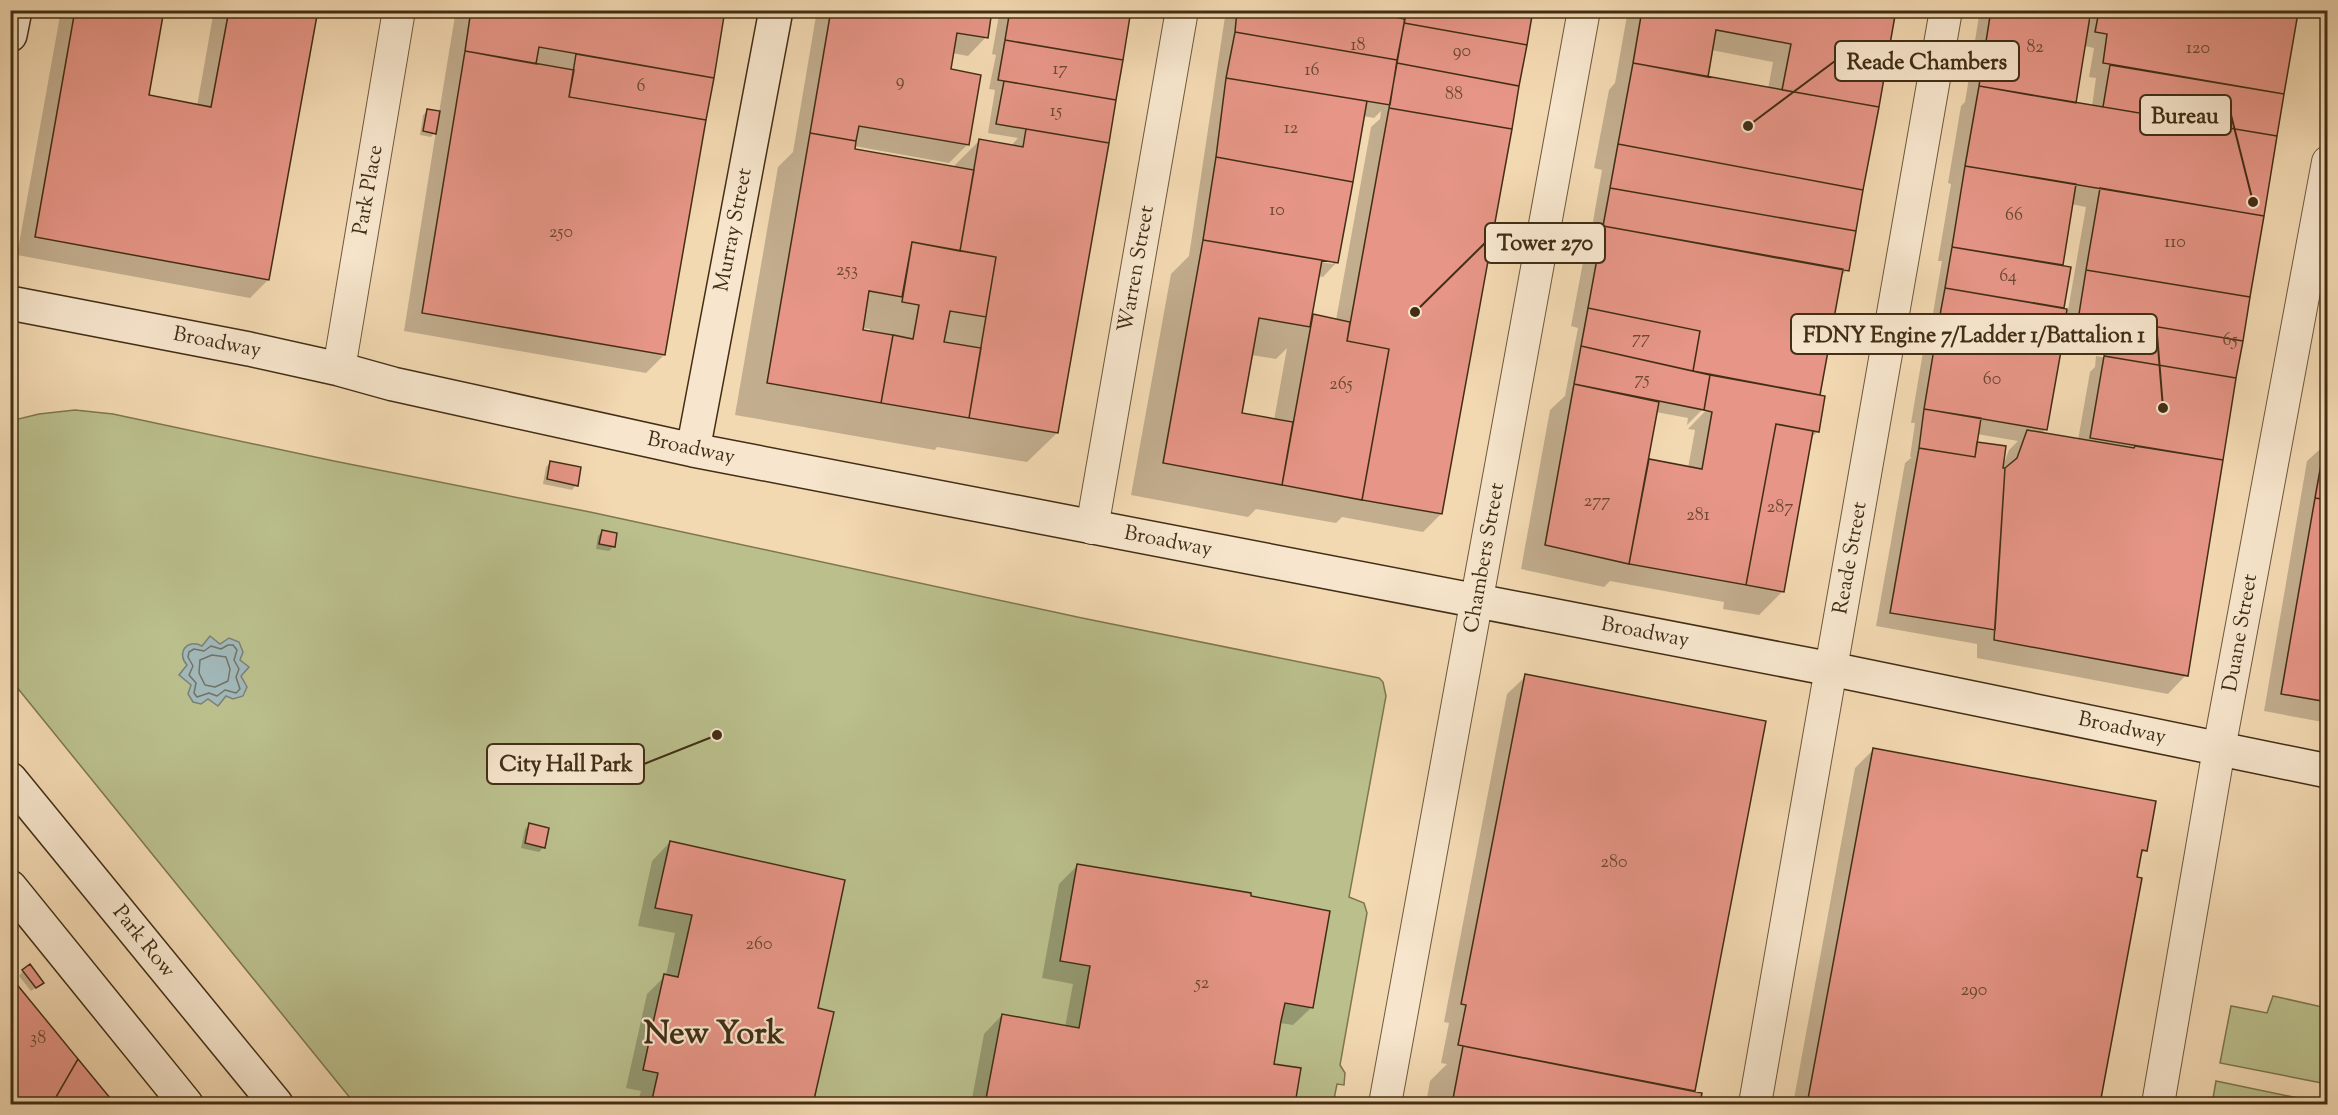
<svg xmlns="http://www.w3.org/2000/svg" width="2338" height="1115" font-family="'Sorts Mill Goudy',serif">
<rect width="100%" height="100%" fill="#f3d9b2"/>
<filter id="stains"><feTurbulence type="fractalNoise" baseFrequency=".00333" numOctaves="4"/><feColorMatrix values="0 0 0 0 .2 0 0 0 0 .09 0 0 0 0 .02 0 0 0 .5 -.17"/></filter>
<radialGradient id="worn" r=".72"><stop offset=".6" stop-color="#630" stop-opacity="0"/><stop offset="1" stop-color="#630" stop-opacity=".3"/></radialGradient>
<path fill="#babf8c" stroke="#7e7650" stroke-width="1.5" d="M75 410 113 414 334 461 590 512 1082 618 1379 678 1383 682 1386 696 1349 897 1364 903 1367 913 1340 1065 1345 1073 1344 1085 1337 1084 1333 1104H355L11 680 10 421 39 414Z
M2273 996 2327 1008V1084L2220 1063 2231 1006 2267 1013Z
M2216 1081 2327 1104H2212Z"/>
<path fill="#a1b7b8" stroke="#7b8077" stroke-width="1.5" d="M210 636 220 644 229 638 239 642 243 652 240 660 249 667 241 676 247 687 243 696 233 699 226 696 218 706 208 699 201 704 193 702 188 694 191 685 179 675 187 665C176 653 187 638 202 646Z"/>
<path fill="#0003" fill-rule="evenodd" d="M61 10H163L147 97 197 106 214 10H316L268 280 250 298 17 255Z
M456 10H724L664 355 646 373 404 331 436 131 431 137 420 135 423 115 428 111 439 113Z
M817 10H991L986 37 968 56 952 53 949 71 968 144 949 163 854 146 853 150 952 168 979 141 1011 146 1018 138 988 133 995 90 989 89 996 55 992 54 1000 10H1130L1057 433 1027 462 937 447 935 450 735 415 778 167 793 152ZM861 328 870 329V332L861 331Z
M1226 10H1532L1441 514 1423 532 1342 517 1336 523 1256 509 1248 517 1131 495 1171 274 1189 256ZM1381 111 1380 119 1371 127 1336 320 1311 315 1318 276 1323 277 1337 262 1363 116 1374 118ZM1321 259 1334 261 1333 264 1321 262ZM1287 348 1274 420 1240 414 1251 355 1276 359Z
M1628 10H1895L1847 270 1840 277 1819 396 1818 431 1811 438 1783 591 1759 615 1723 609 1724 602 1610 581 1604 587 1521 569 1550 410 1565 396 1578 328 1571 326 1586 246 1592 239H1590L1602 170 1594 168 1609 90 1615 83ZM1711 50 1773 62 1768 89 1706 78ZM1708 404 1710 406 1688 429 1695 430 1688 468 1649 461 1646 464 1656 412 1688 418 1687 425Z
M1980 10H2094L2089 16 2087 24 2100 10H2297L2186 675 2168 694 1977 658V644L1876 626 1905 463 1912 457H1910L1915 423H1911L1924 346 1928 342 1942 261H1938L1951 184 1948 183 1961 106 1965 102ZM2084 46 2094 48 2089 77 2096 78 2092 106 2074 104ZM2071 204 2086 207 2068 310 2062 309 2069 268 2060 266ZM2063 327 2100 333 2097 353 2229 375V378L2096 356 2095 367 2090 372 2078 440 2041 434 2046 429ZM1977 434 2018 441 2009 450 2003 466 1976 443Z
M2328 442V723L2264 711 2307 461Z
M551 462 576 485 572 490 543 484 546 467Z
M603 531 614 546 609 551 596 549 598 536Z
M1526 676 1764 723 1693 1092 1701 1094 1699 1104H1426L1430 1081 1447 1064 1441 1063 1449 1023 1444 1022 1507 694Z
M1873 750 2145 850 2139 857 2135 879 2140 880 2098 1104H1793L1855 768Z
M530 825 544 847 539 852 521 848 525 829Z
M670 842 816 1009 832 1013 812 1104H637L641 1091 626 1088 647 994 666 975 675 933 638 926 652 861Z
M1077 866 1312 1007 1293 1025 1280 1023 1272 1065 1299 1070 1293 1104H971L984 1034 1002 1015 1065 1027 1073 984 1042 978 1059 884Z
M23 971 37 987 31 991 19 976Z
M10 979 113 1104H10Z"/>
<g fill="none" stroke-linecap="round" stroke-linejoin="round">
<path stroke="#727266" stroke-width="1.5" d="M228 645H233L237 650 234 660 239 669 236 677 240 689 236 693 225 690 217 696 209 693 197 697 194 693 196 683 189 675 193 666 188 657 189 652 194 649 204 651 211 646 221 649Z
M212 655 226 657 230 669 228 681 215 687 205 685 199 673 200 660Z"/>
</g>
<path fill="#e69586" stroke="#422e15" stroke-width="1.5" d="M75 10H164L149 95 211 107 229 10H318L269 280 35 237Z
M471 10H725L714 78 539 47 536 64 465 51Z
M831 10H992L988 38 957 33 951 69 981 75 969 145 859 126 856 141 810 133Z
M1010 10H1131L1123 60 1005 40Z
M1237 10H1359L1405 19 1397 60 1235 32Z
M1359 10H1406L1405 19Z
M1406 10H1533L1527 45 1404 23Z
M1642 10H1896L1879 107 1782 90 1791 44 1716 30 1708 77 1633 63Z
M1991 10H2091L2076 103 1979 86Z
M2111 10H2283L2298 13 2284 94 2103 63 2107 34 2095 32 2099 11 2111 13Z
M1404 23 1527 45 1519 86 1397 63Z
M1235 32 1397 60 1390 105 1226 78Z
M1005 40 1123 60 1116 100 998 80Z
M465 51 574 70 569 97 706 120 665 355 422 313Z
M576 54 714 78 706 120 569 97Z
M1397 63 1519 86 1512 129 1389 108Z
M1633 63 1879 107 1863 190 1618 144Z
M2110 65 2284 94 2277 136 2103 107Z
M1226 78 1367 101 1353 182 1216 157Z
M1004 81 1116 100 1109 143 996 124Z
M1979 86 2277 136 2264 216 1965 166Z
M1389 108 1512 129 1442 514 1362 500 1389 349 1347 341Z
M427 109 440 111 436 134 423 131Z
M1026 129 1109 143 1058 433 969 418 996 257 960 251 979 139 1023 147Z
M810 133 856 141 855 149 974 170 960 251 912 242 902 297 869 291 863 330 893 335 881 403 767 383Z
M1618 144 1863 190 1856 231 1610 188Z
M1216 157 1353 182 1338 263 1203 240Z
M1965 166 2076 184 2063 265 1952 247Z
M1610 188 1856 231 1849 271 1603 226Z
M2100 188 2264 216 2250 297 2086 270Z
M1603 226 1843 269 1820 395 1693 371 1700 331 1588 308Z
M1203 240 1322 260 1310 327 1259 318 1242 413 1293 422 1282 485 1163 463Z
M912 242 996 257 986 317 950 311 944 342 981 348 969 418 881 403 893 335 913 339 919 305 902 302Z
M1952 247 2071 267 2064 308 1945 288Z
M2086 270 2250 297 2243 341 2079 314Z
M1945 288 2067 309 2061 351 1937 331Z
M1588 308 1700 331 1693 371 1581 346Z
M1313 314 1350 322 1347 341 1389 349 1362 500 1282 485Z
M2110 319 2243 341 2236 378 2104 356Z
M1937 331 2061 351 2047 430 1924 409Z
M1581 346 1710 375 1704 410 1574 384Z
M2104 356 2236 378 2223 460 2090 438Z
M1710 375 1825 396 1819 432 1776 424 1746 585 1629 564 1649 459 1702 469 1712 412 1704 410Z
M1574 384 1659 402 1629 564 1545 545Z
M1924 409 1981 418 1975 457 1919 448Z
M1776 424 1813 431 1784 592 1746 585Z
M2027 430 2134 448 2135 446 2223 460 2188 676 1994 640 2005 468 2017 458Z
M2328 440V500L2315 498 2325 442Z
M1977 442 2006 446 2003 468H2005L1995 630 1890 613 1919 448 1975 457Z
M550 461 581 467 578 486 547 479Z
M2315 498 2328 500V702L2281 694Z
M602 530 617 533 615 547 599 544Z
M1525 674 1766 721 1695 1091 1458 1045 1466 1005 1461 1004Z
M1873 748 2156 801 2147 851 2142 850 2137 877 2142 878 2100 1104H1807Z
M529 823 549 828 545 848 525 843Z
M670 841 845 880 818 1008 834 1012 813 1104H651L658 1073 643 1070 653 1023 664 974 678 977 692 915 655 908Z
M1077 864 1251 893V896L1330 911 1313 1008 1285 1003 1281 1021 1274 1064 1301 1068 1295 1104H985L1002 1014 1079 1028 1090 966 1060 961Z
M30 964 44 983 36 988 22 970Z
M10 976 78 1059 52 1104H10Z
M1463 1046 1702 1093 1700 1104H1452Z
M78 1059 115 1104H52Z"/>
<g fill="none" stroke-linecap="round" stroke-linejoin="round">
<defs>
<path id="minor" d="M339 369 399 10
M1092 528 1182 10
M1385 1104 1584 10
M1755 1104 1946 10
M2158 1104 2219 749 2328 162"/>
<path id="secondary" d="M10 35 15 10
M10 303 249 349 339 369 393 384 693 450 1831 669 2328 771
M693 450 776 10
M10 779 276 1104
M10 887 186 1104"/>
</defs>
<use href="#minor" stroke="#6e593c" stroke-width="34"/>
<use href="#secondary" stroke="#422e15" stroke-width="36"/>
<use href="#minor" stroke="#f7e6cd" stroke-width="32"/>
<use href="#secondary" stroke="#f7e6cd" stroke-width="33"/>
</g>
<g text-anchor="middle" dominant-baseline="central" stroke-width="4.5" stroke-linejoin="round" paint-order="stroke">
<g font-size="18" fill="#6b4831">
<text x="1358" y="46">18</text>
<text x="2035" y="48">82</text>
<text x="2198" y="49">120</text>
<text x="1462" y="52">90</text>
<text x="1060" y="70">17</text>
<text x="1312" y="71">16</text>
<text x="900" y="82">9</text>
<text x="641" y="87">6</text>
<text x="1454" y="95">88</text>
<text x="1056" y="112">15</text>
<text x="1291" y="129">12</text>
<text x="1277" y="211">10</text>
<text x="2014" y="216">66</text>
<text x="561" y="233">250</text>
<text x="2175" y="243">110</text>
<text x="847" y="271">253</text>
<text x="2008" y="277">64</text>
<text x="1641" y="339">77</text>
<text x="2230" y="341">65</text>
<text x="1642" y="380">75</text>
<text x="1992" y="380">60</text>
<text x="1341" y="385">265</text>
<text x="1597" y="502">277</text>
<text x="1780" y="508">287</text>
<text x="1698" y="516">281</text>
<text x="1614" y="863">280</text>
<text x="759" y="945">260</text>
<text x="1202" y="984">52</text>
<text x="1974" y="991">290</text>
<text x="38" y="1039">38</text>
</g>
<g font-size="21" fill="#422e15" stroke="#f7e6cd">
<text transform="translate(369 190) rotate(-80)">Park Place</text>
<text transform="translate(734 230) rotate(-79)">Murray Street</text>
<text transform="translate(1137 269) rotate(-80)">Warren Street</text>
<text transform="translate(217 343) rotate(11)">Broadway</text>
<text transform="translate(691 449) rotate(12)">Broadway</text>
<text transform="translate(1168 542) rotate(11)">Broadway</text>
<text transform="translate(1485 558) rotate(-80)">Chambers Street</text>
<text transform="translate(1851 558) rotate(-80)">Reade Street</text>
<text transform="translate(1645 633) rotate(11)">Broadway</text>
<text transform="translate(2241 633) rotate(-80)">Duane Street</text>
<text transform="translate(2122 729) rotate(12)">Broadway</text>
<text transform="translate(143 942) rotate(51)">Park Row</text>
</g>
<g font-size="33" font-weight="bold" fill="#422e15" stroke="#f7e6cd">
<text x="714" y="1035">New York</text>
</g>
</g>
<path fill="none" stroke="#422e15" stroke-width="2" d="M1748 126L1835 61M2253 202L2231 115M1415 312L1485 243M2163 408L2157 334M717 735L644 764"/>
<g fill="#422e15" stroke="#f7e6cd" stroke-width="2">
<circle cx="1748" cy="126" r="6"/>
<circle cx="2253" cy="202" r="6"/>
<circle cx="1415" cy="312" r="6"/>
<circle cx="2163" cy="408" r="6"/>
<circle cx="717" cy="735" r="6"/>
</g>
<g fill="#f7e6cd" stroke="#422e15" stroke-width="2">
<rect x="1835" y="41" width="184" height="40" rx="6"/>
<rect x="2140" y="95" width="91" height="40" rx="6"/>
<rect x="1485" y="223" width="120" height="40" rx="6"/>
<rect x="1791" y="314" width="366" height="40" rx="6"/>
<rect x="487" y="744" width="157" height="40" rx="6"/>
</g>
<g font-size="22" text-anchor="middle" font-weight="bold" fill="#422e15">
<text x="1927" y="69">Reade Chambers</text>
<text x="2185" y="123">Bureau</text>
<text x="1545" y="250">Tower 270</text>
<text x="1974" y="342">FDNY Engine 7/Ladder 1/Battalion 1</text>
<text x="566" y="771">City Hall Park</text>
</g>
<rect width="2338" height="1115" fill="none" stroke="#f3d9b2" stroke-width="36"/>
<rect x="12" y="12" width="2314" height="1091" fill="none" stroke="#422e15" stroke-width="3"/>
<rect x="18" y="18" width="2302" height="1079" fill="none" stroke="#422e15" stroke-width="1.5"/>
<rect width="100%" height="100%" filter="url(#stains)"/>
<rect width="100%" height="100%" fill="url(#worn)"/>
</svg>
